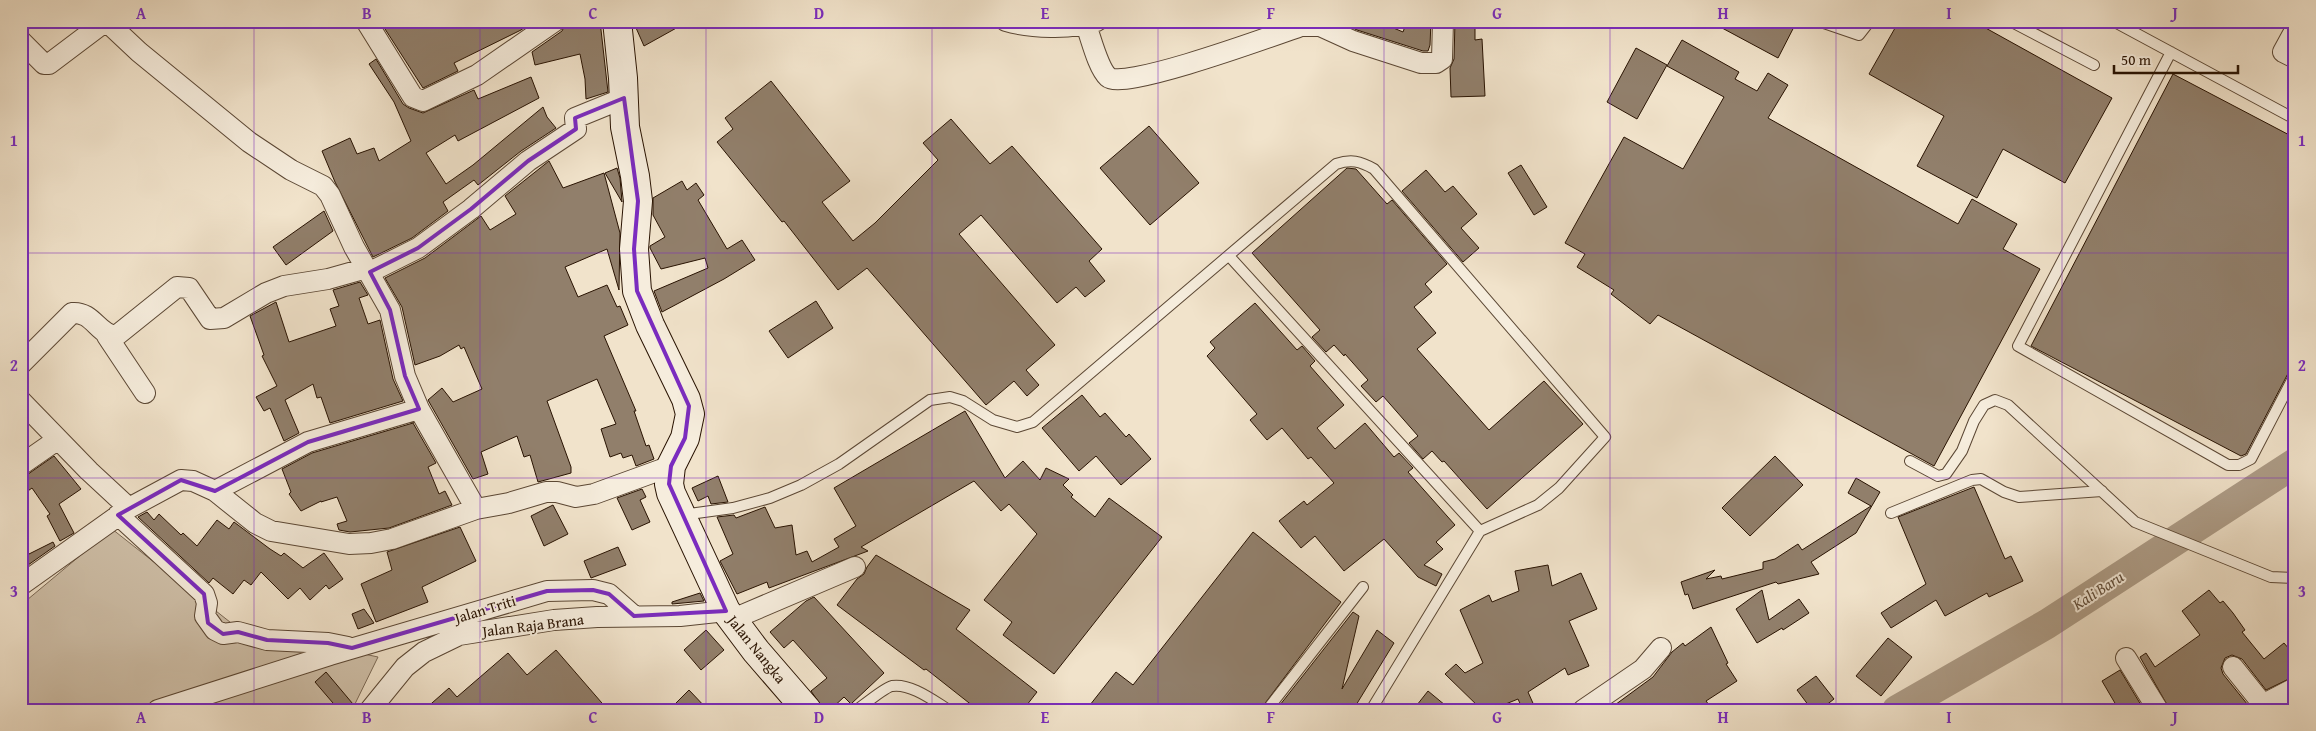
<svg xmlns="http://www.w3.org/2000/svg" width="2316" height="731" font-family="'Gentium Book Plus',serif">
<rect width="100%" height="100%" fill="#f1e3cb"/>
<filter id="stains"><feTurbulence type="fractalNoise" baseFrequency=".004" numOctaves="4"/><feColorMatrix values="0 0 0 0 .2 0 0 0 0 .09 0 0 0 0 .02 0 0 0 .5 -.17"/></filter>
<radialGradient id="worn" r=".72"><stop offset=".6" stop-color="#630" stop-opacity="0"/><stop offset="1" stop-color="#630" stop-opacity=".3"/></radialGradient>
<path fill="#cfc0a9" stroke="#7c6a56" d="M112 529 235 626 378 657 352 710H21V605Z"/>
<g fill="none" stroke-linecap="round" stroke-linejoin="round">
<path stroke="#ad9c87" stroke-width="30" d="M1897 710 2047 624 2295 463"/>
</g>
<path fill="#917f6b" stroke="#291302" d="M398 21H534L521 30 454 63 458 71 423 88 385 29Z
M567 21H600L608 92 586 99 585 79 580 54 535 65 532 52 562 31Z
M633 21H689L644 46Z
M1338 21H1377L1403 32 1407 21H1431L1430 45 1428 51H1423L1357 30Z
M1455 21H1475V40L1482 39 1485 96 1451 97 1450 68 1454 59Z
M1709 21H1797L1778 58Z
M1899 21H1973L2112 98 2065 183 2003 149 1977 198 1917 166 1944 116 1869 74Z
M1682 40 1739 72 1735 79 1757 91 1768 73 1788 85 1768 118 1958 224 1972 199 2017 224 2003 249 2040 269 1934 466 1658 315 1650 324 1611 294 1614 290 1577 267 1585 254 1565 243 1624 137 1683 169 1724 97 1667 66Z
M1636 48 1667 65 1637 119 1607 102Z
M376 59 403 104 409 108 423 113 474 90 478 99 531 77 539 98 458 141 455 135 426 153 446 184 473 165 543 107 547 117 556 128 521 151 478 185 474 180 443 202 448 211 412 238 373 257 335 182 322 151 350 138 357 154 374 148 379 161 411 141 394 102 369 64Z
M2173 74 2295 138V360L2246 454 2241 456 2031 346Z
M771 81 850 181 822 202 853 241 875 223 938 160 923 143 951 119 990 164 1012 146 1102 249 1089 261 1105 281 1085 297 1076 287 1057 303 981 215 959 234 1055 345 1026 370 1039 385 1027 396 1014 381 986 405 867 268 838 290 784 221 782 222 717 142 733 129 725 118Z
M1149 126 1199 183 1150 225 1100 168Z
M549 161 563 188 604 173 620 233 619 290 607 249 565 267 578 297 607 285 617 307 620 306 628 325 604 336 636 411H634L646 446 649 445 654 459 636 466 632 455 623 458 621 453 610 457 601 429 616 424 597 379 547 401 571 467V473L538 482 530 455 524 457 517 436 481 452 488 474 473 479 428 400 442 388 453 402 482 389 464 347 461 349 459 345 440 356 415 365 402 307 385 278 425 258 481 216 490 230 516 214 505 196Z
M1521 165 1547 207 1534 215 1508 173Z
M617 168 620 178 622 202 605 173Z
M1347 168 1356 169 1387 204 1392 200 1447 264 1425 284 1432 292 1414 307 1436 333 1417 349 1489 430 1544 381 1583 424 1487 509 1444 461 1442 462 1432 451 1423 459 1409 443 1418 436 1383 396 1376 402 1361 386 1368 380 1345 354 1344 356 1334 345 1326 352 1312 337 1320 330 1252 253Z
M1426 170 1445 192 1453 186 1477 214 1461 228 1479 248 1463 262 1402 191Z
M682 181 687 190 696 183 704 195 698 200 727 249 742 240 755 260 724 279 662 312 654 291 708 268 705 258 661 269 650 248V246L665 237 653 215V198Z
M324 211 333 231 286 265 273 247Z
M360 282 368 295 359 298 368 324 380 320 393 379 403 401 330 423 321 397 317 398 313 384 285 400 299 433 284 441 270 408 264 411 256 397 277 386 262 356 264 355 250 316 276 302 289 342 336 326 330 309 339 306 333 290Z
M816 301 833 328 788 358 769 331Z
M1255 303 1297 350 1302 346 1315 361 1310 366 1344 405 1317 428 1335 449 1365 423 1394 457 1399 453 1413 468 1408 472 1455 525 1436 542 1443 549 1424 565 1442 574 1436 586 1418 577 1384 539 1344 571 1315 536 1301 548 1279 521 1304 501 1307 505 1334 483 1311 457 1308 459 1282 428 1267 440 1250 420 1257 414 1207 356 1215 348 1210 342Z
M1082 395 1100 417 1105 413 1126 437 1129 434 1151 459 1121 485 1096 456 1079 471 1042 428Z
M965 411 1005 478 1023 461 1040 480 1046 468 1069 479 1063 485 1073 495 1071 497 1095 517 1109 498 1162 537 1054 674 1003 635 1012 622 984 600 1037 534 1009 504 1001 511 974 481 861 547 868 551 769 588 767 582 737 594 720 561 733 554 717 517 734 515 736 518 765 507 775 528 792 525 796 555 807 551 812 562 839 547 834 539 856 526 834 488Z
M413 423 436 463 428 467 439 494 445 491 452 505 389 528 350 532 339 530 337 524 347 521 337 497 321 502V501L301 511 289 494 291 492 282 469 312 453Z
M54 456 81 489 59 504 74 533 60 541 47 516 50 514 32 488 21 496V479Z
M1775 456 1803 485 1750 536 1722 508Z
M718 476 728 502 711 504 708 496 698 501 692 488Z
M1856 478 1880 492 1856 533 1811 562 1819 574 1778 584 1776 582 1693 609 1688 594 1685 595 1681 582 1715 570 1706 579 1721 576 1722 579 1763 569V562L1775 559 1798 544 1802 550 1871 506 1848 493Z
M1974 487 2005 559 2011 556 2023 581 1989 597 1987 593 1945 616 1936 600 1891 628 1881 613 1926 584 1898 517Z
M642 489 646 497 640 500 650 522 632 530 617 498Z
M553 505 568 534 544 546 531 516Z
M147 512 154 520 159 514 181 535 183 533 197 546 217 520 229 529 234 522 270 549 281 556 284 553 303 568 324 553 343 579 329 589 326 585 310 600 300 588 288 599 261 572 251 585 244 580 233 594 213 578 209 583 138 517Z
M460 527 476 561 422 587 428 602 376 622 361 584 392 570 387 552Z
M1253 532 1341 602 1260 710H1086L1116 672 1133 685Z
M53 542 55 546 21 570V558Z
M618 547 626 565 591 578 584 561Z
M876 555 970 610 956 629 1037 692 1023 710H978L926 669 924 670 837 605 857 579 864 574 867 567Z
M1548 565 1552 586 1581 573 1597 609 1569 621 1589 666 1568 675 1565 668 1528 692 1536 710H1523L1518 699 1491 710H1482L1445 674 1456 664 1465 673 1483 663 1460 610 1489 595 1492 602 1519 591 1515 571Z
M1762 590 1769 620 1799 599 1809 613 1783 630 1782 628 1757 643 1736 609Z
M2209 590 2220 603 2223 601 2233 613 2245 630 2242 632 2264 659 2284 643 2295 656V676L2266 690 2242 659 2232 655 2225 658 2221 668 2223 674 2252 710H2170L2140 657 2146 653 2155 667 2200 635 2182 611Z
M700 593 704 601 672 604V602Z
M814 597 884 673 851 704 844 697 830 710H824L811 691 827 678 793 640 784 648 770 632 806 601Z
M364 609 374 623 358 629 352 614Z
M1353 612 1359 616 1342 689 1377 630 1394 643 1353 710H1276Z
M1711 627 1728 663 1726 664 1737 681 1706 701 1713 710H1608L1653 677 1672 652 1683 643 1685 646Z
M706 630 724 650 701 670 684 650Z
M1888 638 1912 657 1881 696 1856 676Z
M556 650 608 710H424L449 688 457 697 508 653 527 675Z
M2120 670 2144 710H2119L2102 681Z
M326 672 358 710H339L315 682Z
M1816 676 1834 699 1820 710H1812L1797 690Z
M689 690 708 710H669Z
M1428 691 1451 710H1413Z"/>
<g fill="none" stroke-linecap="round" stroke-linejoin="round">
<defs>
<path id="lane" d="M1818 21 1859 35 1870 21
M2010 21 2094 65
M2113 21 2295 119
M2171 52 2018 346 2228 465H2239L2251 459 2295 374
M1229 256 1480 531
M1910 461 1938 476 1946 474 1962 451 1974 421 1984 405 1995 400 2008 405 2135 522 2271 577 2295 578
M1891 513 1972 480 1981 479 2004 492 2019 497 2102 491
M682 515 733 508 770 498 801 485 839 464 930 400 950 397 963 401 993 420 1017 427 1033 422 1336 164C1351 159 1360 161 1374 169L1605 437 1559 488 1538 505 1480 531 1371 710
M857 710C865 704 884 688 892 686 911 683 934 701 949 710
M1267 710 1363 587"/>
<path id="street" d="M106 21 139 52 249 142 291 170 323 186 330 195 354 247 390 310 405 376 419 409 476 509
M366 21 413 97 423 101 477 75 555 21
M1006 21C1029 28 1073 30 1097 21
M1086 25C1091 38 1098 68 1108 77 1123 91 1275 35 1301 26H1320L1353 41 1421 63H1436L1442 59 1443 21
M2295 30 2283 52 2295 58
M21 41 44 64H49L106 21
M370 272 418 248 471 209 528 161 576 129 575 118 624 98
M107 336 145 393
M21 364 72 313C93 311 98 335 116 336L177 287 189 288 210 319 224 318 266 293 284 286 328 279 367 268
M21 401 89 471 129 508
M21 465 57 440
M215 491 308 442 419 409
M118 515 204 594 207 603 205 616 215 630 223 634 238 632 267 640 328 643 348 647
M21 585 129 508 181 480 193 481 215 491 255 523 271 531 349 544 371 543 392 539 476 509 509 503 546 492H557L576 497 594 494 671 466
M733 619 855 567
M2126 658 2158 710
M2233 667 2261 702 2266 703 2295 688
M158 710 330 655 547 591 593 590 609 594 634 616
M370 710 405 667 424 652 459 635 554 620 597 617 680 616 726 611
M1583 710 1643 669 1661 648"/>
<path id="secondary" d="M617 21 623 78 625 127 635 176 638 201 634 249 637 291 650 325 686 399 690 414 685 438 671 466 669 484 671 493 726 611 756 651 807 710"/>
</defs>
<use href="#lane" stroke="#5b4734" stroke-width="12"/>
<use href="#street" stroke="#5b4734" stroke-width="22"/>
<use href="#secondary" stroke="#291302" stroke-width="30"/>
<use href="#lane" stroke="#f6eddd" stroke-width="10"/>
<use href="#street" stroke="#f6eddd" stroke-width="20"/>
<use href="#secondary" stroke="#f6eddd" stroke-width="28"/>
</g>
<path fill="none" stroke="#7b2cbf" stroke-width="4" stroke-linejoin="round" d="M624 98 638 201 634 249 637 291 689 406 685 438 671 466 669 484 726 611 634 616 609 594 593 590 547 591 352 648 328 643 267 640 238 632 223 634 208 623 204 594 118 515 181 480 215 491 308 442 419 409 405 376 390 310 370 272 418 248 471 209 528 161 576 129 575 118Z"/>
<path fill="none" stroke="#7b2cbf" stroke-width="1" stroke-opacity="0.55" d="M254 21V710M480 21V710M706 21V710M932 21V710M1158 21V710M1384 21V710M1610 21V710M1836 21V710M2062 21V710M21 253H2295M21 478H2295"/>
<g text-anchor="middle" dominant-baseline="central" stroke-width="4" stroke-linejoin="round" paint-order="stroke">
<g font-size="15" fill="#291302" stroke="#f6eddd">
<text transform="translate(485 609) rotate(-17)">Jalan Triti</text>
<text transform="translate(533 625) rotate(-7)">Jalan Raja Brana</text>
<text transform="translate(757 649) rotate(51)">Jalan Nangka</text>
</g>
<g font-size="16" font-style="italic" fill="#5e4a37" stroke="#f6eddd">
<text transform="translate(2098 590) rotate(-33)">Kali Baru</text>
</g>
</g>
<rect width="2316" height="731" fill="none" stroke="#f1e3cb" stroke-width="55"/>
<path d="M2114 65v8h124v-8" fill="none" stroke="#291302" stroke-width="2.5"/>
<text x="2121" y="65" font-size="15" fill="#291302" stroke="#f6eddd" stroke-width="4" paint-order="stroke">50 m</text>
<rect x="28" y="28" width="2260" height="676" fill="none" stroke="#7b2cbf" stroke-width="2"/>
<g font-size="16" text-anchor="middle" font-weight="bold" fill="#7b2cbf">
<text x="141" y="19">A</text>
<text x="367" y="19">B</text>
<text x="593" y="19">C</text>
<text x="819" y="19">D</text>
<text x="1045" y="19">E</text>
<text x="1271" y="19">F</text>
<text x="1497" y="19">G</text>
<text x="1723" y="19">H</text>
<text x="1949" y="19">I</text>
<text x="2175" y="19">J</text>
<text x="14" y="146">1</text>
<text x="2302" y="146">1</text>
<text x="14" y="371">2</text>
<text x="2302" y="371">2</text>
<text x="14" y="597">3</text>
<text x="2302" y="597">3</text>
<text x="141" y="723">A</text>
<text x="367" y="723">B</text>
<text x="593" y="723">C</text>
<text x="819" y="723">D</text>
<text x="1045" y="723">E</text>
<text x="1271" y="723">F</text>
<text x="1497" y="723">G</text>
<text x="1723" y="723">H</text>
<text x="1949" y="723">I</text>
<text x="2175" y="723">J</text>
</g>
<rect width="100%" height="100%" filter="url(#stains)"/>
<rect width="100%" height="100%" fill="url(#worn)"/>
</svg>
